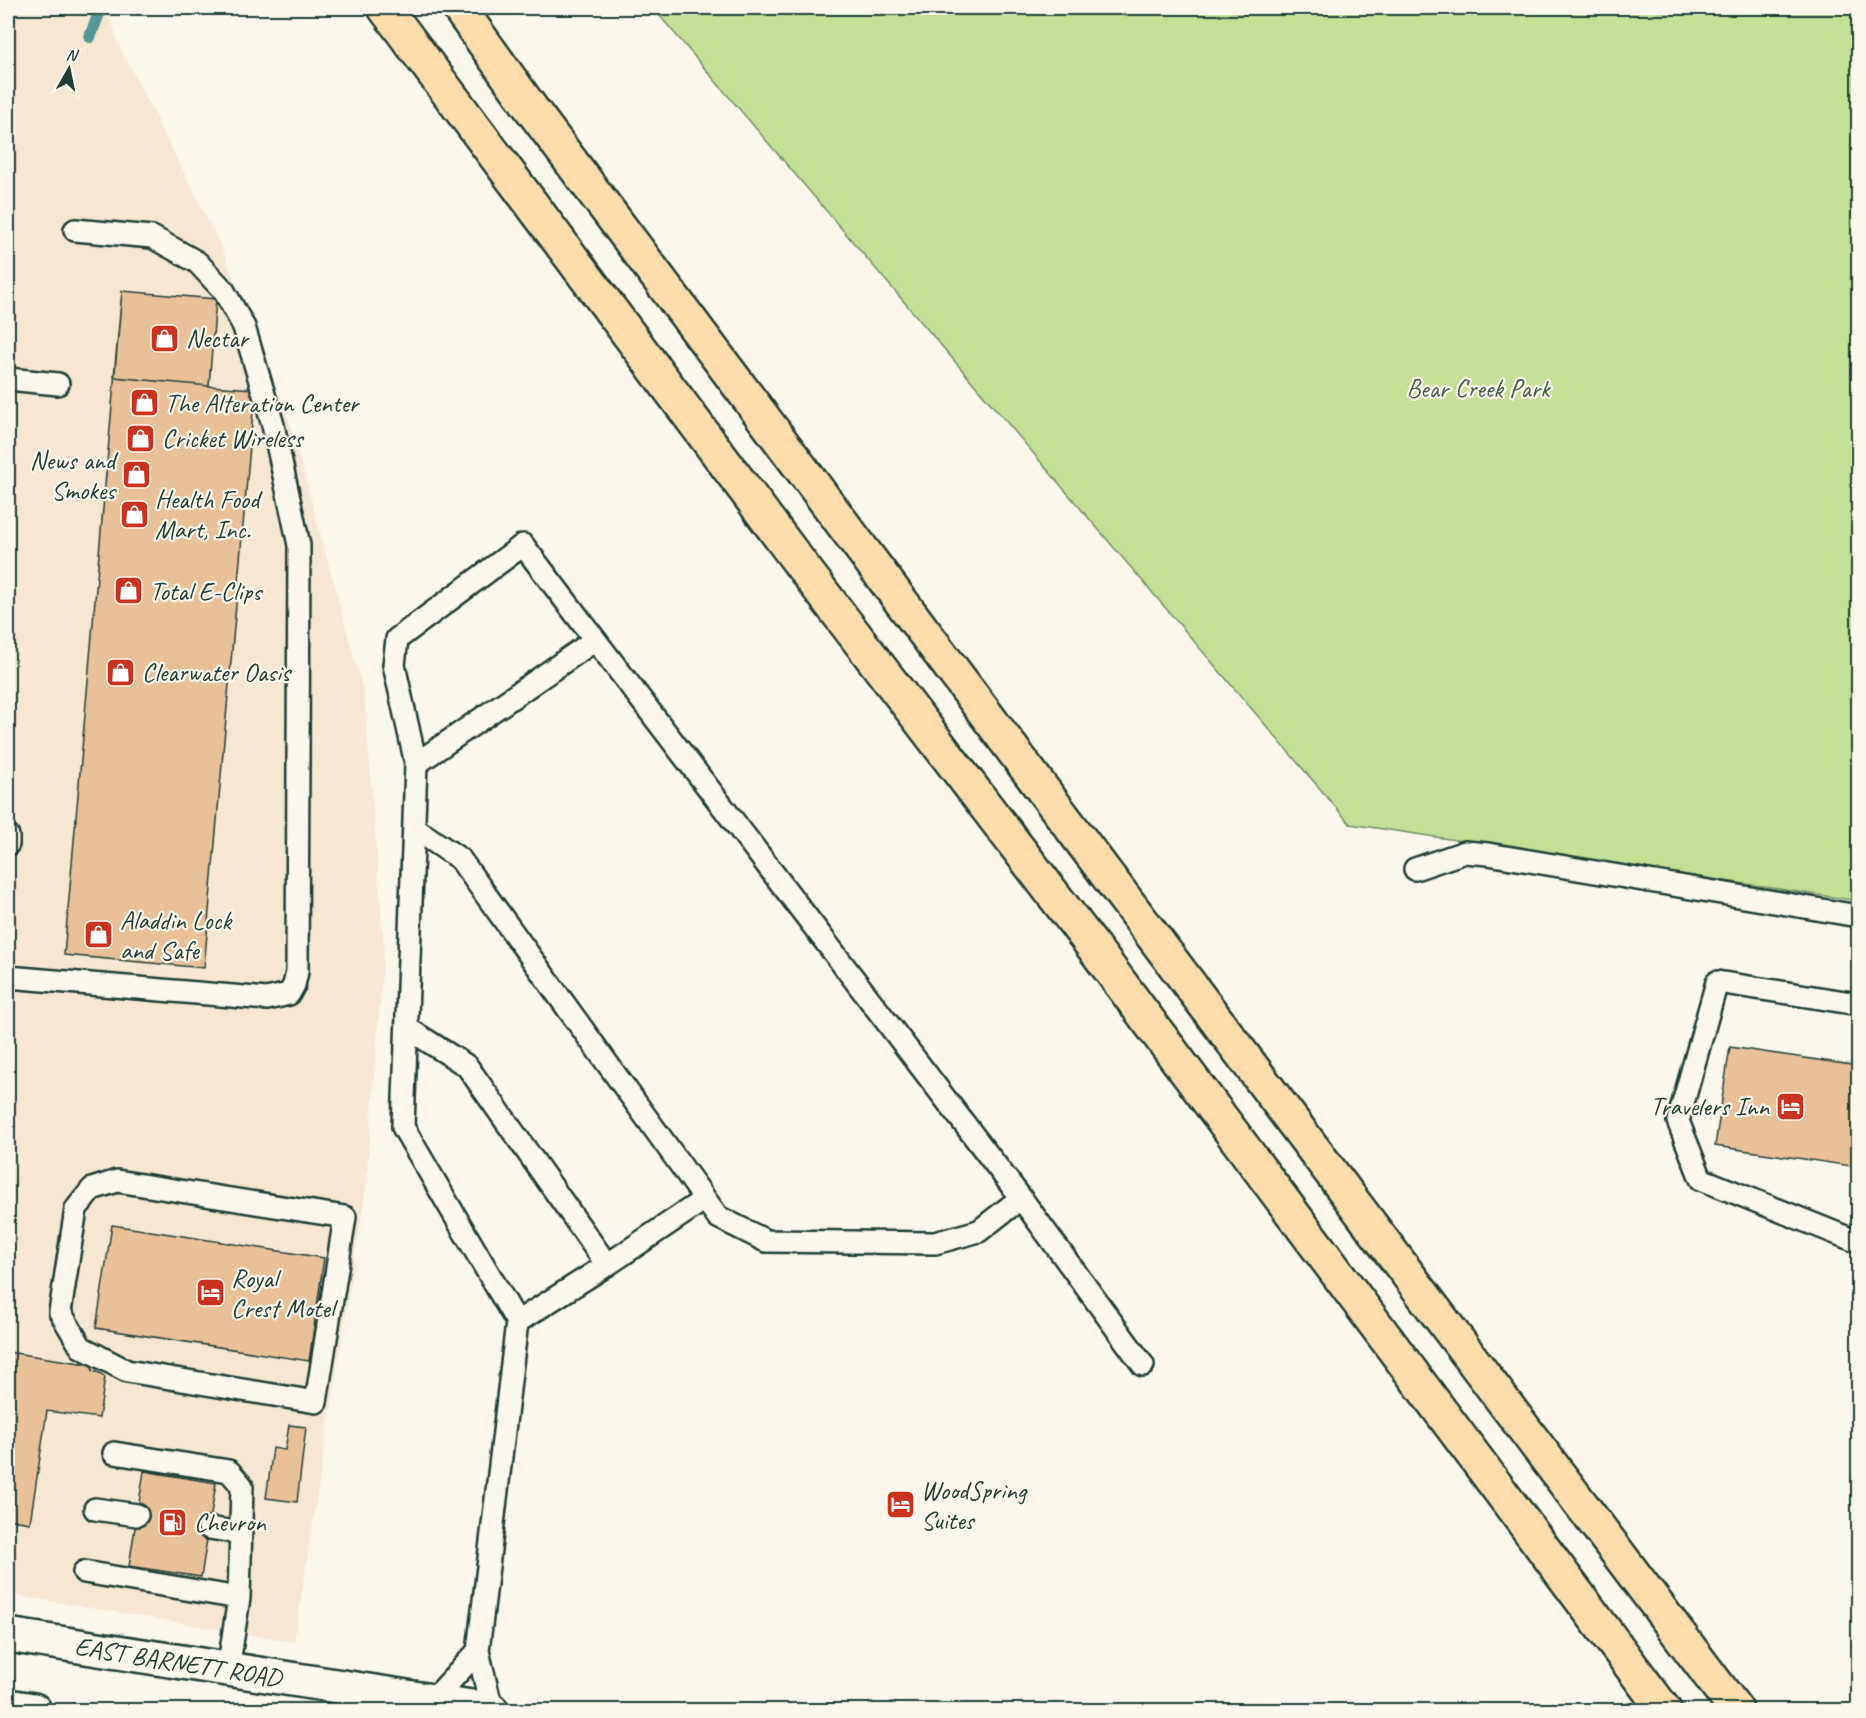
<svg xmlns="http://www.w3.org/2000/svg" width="1866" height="1718" font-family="Caveat,sans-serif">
<rect width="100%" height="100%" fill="#fbf7ec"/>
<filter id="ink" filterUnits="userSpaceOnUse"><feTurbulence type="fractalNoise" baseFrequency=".0167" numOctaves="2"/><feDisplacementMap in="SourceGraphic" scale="12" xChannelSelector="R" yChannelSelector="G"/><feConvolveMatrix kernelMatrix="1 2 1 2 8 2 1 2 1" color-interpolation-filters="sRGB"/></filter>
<g filter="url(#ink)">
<path fill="#f6e7d3" d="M8 8H107L120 47 221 246 291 426 364 694 384 948 366 1187 294 1642 8 1594Z"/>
<path fill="#c4e097" stroke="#728e66" stroke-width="1.5" d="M653 8H1858V901L1350 824Z"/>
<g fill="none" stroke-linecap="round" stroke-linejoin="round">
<path stroke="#579595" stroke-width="12" d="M90 37 101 8"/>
</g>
<path fill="#e9c199" stroke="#1f3d34" stroke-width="1.5" d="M122 291 216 299 209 386 255 389 204 968 64 955Z
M122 291 216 299 209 386 114 377Z
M1730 1047 1858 1066V1167L1715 1146Z
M112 1225 324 1258 309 1361 96 1328Z
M8 1352 93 1365 92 1371 100 1373 105 1377 99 1418 47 1411 30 1523 8 1519Z
M289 1425 306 1427 297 1502 266 1498 273 1448 285 1450Z
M144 1471 216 1483 201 1577 129 1566Z"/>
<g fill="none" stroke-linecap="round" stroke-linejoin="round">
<defs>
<path id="lane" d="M8 379 58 384
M416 764 595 640
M414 828 460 859 718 1217 766 1241 935 1243 979 1231 1021 1198 523 545 397 639 394 665 416 764 403 1127 517 1322 478 1651 492 1710
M8 836V844
M1415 869 1465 852 1488 854 1858 916
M8 977 267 999 289 994 294 985 297 972 299 545 273 425 244 327 224 291 197 262 152 237 75 230
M1858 1004 1717 982 1678 1121 1701 1179 1858 1242
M407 1028 467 1066 607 1265 705 1199
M117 1181 345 1217 316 1402 127 1371 81 1347 60 1312 76 1209 92 1189Z
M1021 1198 1143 1365
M517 1322 607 1265
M114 1453 229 1471 242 1486 239 1598 228 1670
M95 1509 137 1515
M209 1528 241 1533
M84 1572 239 1598
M432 1701 478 1651"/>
<path id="secondary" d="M8 1635 491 1710
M8 1706 34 1710"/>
<path id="highway" d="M385 8 799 562 1082 932 1664 1710
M459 8 530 107 927 636 1736 1710"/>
</defs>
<use href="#lane" stroke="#1f3d34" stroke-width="26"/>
<use href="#secondary" stroke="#1f3d34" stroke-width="38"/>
<use href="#highway" stroke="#1f3d34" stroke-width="38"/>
<use href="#lane" stroke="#fbf7ec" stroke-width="21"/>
<use href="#secondary" stroke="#fbf7ec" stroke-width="33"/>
<use href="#highway" stroke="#fddcac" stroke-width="33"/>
</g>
</g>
<defs>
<symbol id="shop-square" viewBox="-11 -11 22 22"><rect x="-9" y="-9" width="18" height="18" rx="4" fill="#c8321e" stroke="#fbf7ec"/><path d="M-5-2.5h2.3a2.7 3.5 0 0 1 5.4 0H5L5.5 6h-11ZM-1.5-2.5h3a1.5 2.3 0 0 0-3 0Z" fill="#fff"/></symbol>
<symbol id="hotel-square" viewBox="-11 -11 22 22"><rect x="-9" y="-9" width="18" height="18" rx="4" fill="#c8321e" stroke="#fbf7ec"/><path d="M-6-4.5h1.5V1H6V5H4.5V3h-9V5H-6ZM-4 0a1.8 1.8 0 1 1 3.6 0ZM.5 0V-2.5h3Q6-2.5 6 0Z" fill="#fff"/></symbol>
<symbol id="fuel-square" viewBox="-11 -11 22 22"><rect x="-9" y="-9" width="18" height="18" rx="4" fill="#c8321e" stroke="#fbf7ec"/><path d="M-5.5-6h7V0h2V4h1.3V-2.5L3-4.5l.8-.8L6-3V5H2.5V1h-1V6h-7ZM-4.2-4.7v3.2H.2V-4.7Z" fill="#fff"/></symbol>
</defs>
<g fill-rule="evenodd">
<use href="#shop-square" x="148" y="322" width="33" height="33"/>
<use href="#shop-square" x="128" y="386" width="33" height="33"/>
<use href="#shop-square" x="124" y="422" width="33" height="33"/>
<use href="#shop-square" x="120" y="458" width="33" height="33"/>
<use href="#shop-square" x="118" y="498" width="33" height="33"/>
<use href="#shop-square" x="112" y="574" width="33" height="33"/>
<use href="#shop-square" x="104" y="656" width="33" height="33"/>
<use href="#shop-square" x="82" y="918" width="33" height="33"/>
<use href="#hotel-square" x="1774" y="1090" width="33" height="33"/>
<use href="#hotel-square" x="194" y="1276" width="33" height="33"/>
<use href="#hotel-square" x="884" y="1488" width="33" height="33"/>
<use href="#fuel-square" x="156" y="1506" width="33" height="33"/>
</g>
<g text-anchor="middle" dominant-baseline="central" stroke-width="4.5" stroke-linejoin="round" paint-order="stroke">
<g font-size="26" fill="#1f3d34" stroke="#fbf7ec" text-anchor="start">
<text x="186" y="338">Nectar</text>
<text x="165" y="403">The Alteration Center</text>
<text x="162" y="438">Cricket Wireless</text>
<text x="115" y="460" text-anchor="end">News and<tspan x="115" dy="30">Smokes</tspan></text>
<text x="155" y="499">Health Food<tspan x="155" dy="30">Mart, Inc.</tspan></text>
<text x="150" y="591">Total E-Clips</text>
<text x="142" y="672">Clearwater Oasis</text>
<text x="120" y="920">Aladdin Lock<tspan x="120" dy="30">and Safe</tspan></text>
<text x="1769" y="1106" text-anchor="end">Travelers Inn</text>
<text x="231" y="1278">Royal<tspan x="231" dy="30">Crest Motel</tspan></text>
<text x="921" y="1490">WoodSpring<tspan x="921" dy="30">Suites</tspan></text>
<text x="194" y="1522">Chevron</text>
</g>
<g font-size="26" fill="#405e48" stroke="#fbf7ec">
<text x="1478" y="388">Bear Creek Park</text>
</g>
<g font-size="26" fill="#1f3d34" stroke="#fbf7ec">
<text transform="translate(178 1662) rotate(9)">EAST BARNETT ROAD</text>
</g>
</g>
<rect width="1866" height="1718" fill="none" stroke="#fbf7ec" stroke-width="30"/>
<rect x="15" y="15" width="1836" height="1688" fill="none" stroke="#1f3d34" stroke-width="2" filter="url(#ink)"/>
<g transform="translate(69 69) rotate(9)" stroke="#fbf7ec" stroke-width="4.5" paint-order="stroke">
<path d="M0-4.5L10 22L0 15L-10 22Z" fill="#1f3d34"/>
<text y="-9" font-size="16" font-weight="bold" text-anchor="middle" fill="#1f3d34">N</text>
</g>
</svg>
